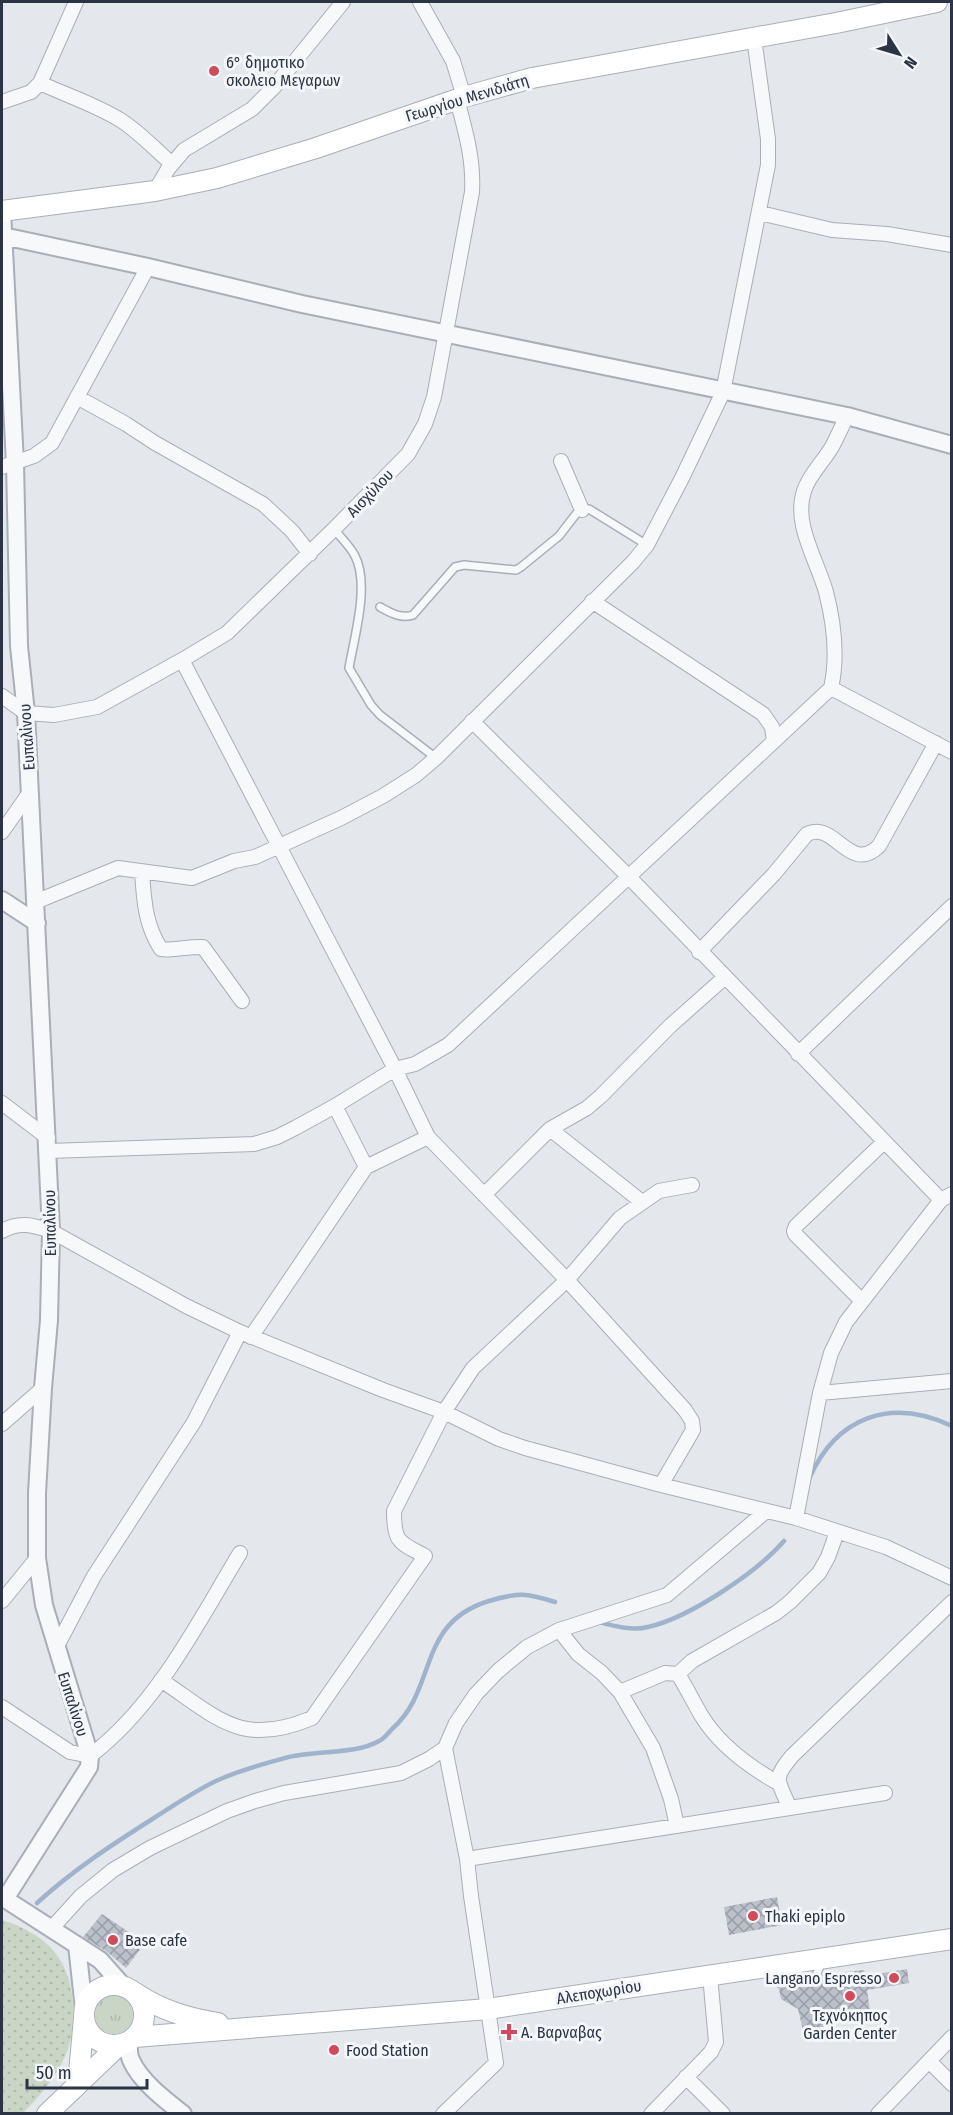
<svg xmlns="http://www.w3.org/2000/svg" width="953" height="2115" font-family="'Fira Sans Condensed',sans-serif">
<defs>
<pattern id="grass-tufts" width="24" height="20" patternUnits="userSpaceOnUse" patternTransform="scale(1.5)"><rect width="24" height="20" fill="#c9d6c5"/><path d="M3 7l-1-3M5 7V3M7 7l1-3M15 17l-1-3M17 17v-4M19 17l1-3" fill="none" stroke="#adb8ab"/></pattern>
<pattern id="park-dots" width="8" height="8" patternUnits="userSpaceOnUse" patternTransform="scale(1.5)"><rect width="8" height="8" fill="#c9d6c5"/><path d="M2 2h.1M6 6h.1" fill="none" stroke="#adb8ab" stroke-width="1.8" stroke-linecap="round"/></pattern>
<pattern id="building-cross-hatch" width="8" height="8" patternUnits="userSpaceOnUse" patternTransform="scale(1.5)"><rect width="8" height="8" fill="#bbc0ca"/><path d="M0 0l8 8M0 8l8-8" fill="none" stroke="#989da6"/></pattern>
</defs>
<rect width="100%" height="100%" fill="#e4e7ec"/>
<path fill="url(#grass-tufts)" d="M95 2015a19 19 0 1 1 38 0a19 19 0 1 1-38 0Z"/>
<path fill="url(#park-dots)" d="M2 1920C47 1934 72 1960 73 2009 73 2024 72 2040 66 2054 56 2077 40 2096 23 2113H2Z"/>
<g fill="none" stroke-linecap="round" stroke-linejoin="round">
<path stroke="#9fb4cc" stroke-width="4.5" d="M809 1479C836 1417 890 1397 952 1426
M598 1622C614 1626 632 1631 648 1627 689 1618 757 1572 784 1541
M37 1903C73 1870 113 1844 154 1818 174 1805 195 1791 216 1781 237 1771 263 1764 285 1758 313 1750 355 1755 379 1741 384 1739 388 1733 392 1729 438 1689 416 1623 489 1601 519 1592 526 1593 555 1602"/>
</g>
<path fill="url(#building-cross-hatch)" d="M777 1897 782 1925 729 1935 724 1907Z
M102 1914 145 1943 126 1968 106 1951 83 1937Z
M907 1969 909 1983 867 1990 871 2018 833 2023 835 2033 805 2039 798 2009 781 1999 779 1989 815 1985 822 1975 864 1970 865 1976Z"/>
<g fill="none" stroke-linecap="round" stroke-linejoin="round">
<defs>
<path id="service" d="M334 529C341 538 350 546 355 556 370 585 354 638 349 668L371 705 380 715 436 758
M380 607C391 613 401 619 413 615L455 567 464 565 516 570 521 567 559 536 576 514 582 510 589 509 647 545
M766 1971 781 1984 814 1980 822 1962"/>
<path id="minor" d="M420 2 453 61 464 97
M40 83C68 96 97 105 122 121 140 133 156 150 172 164
M2 102 31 92 40 83 76 2
M155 191 168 169 184 150 252 109 274 87 343 2
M760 213 832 230 887 234 952 245
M77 397 126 424 155 443 263 504 292 531 310 554
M561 461 582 510
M2 467 34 456 52 443 148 267
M592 601 763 714 772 727 774 741
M182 660 395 1069 428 1137 567 1280 685 1410 692 1421 693 1430 661 1485
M831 688 952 752
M2 696 26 713 54 715 97 707 182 660 227 633 334 529 408 454 425 424 434 397 472 192C474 159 465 130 457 99
M472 721 628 876 941 1200 952 1194
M2 832 30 792
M142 872C144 900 145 925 161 949 176 951 188 946 203 947L242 1001
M35 902 118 868 192 878 234 861 255 857 341 818 383 796 416 775 436 758 633 562 647 545 682 478 723 392 768 165V139L754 38
M699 952 774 874 807 834C835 820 849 875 879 846L936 743
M798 1054 952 906
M2 1103 48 1138
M335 1106 366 1167
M550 1129 642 1202
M49 1151 254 1144 277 1137 295 1128 335 1106 395 1069 415 1064 448 1045 831 688C838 657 834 623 826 592 817 560 793 524 804 491 810 472 827 459 835 441 839 433 843 424 847 416
M484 1195 550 1129 587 1108 601 1096 670 1026 724 978
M2 1231C19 1221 33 1225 51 1231L186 1306 240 1332 383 1390 444 1412 499 1439 525 1448 661 1485 796 1518 886 1547 952 1578
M862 1301 795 1234 794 1231 796 1226 884 1142
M251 1337 366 1167 428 1137
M820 1393 952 1381
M2 1424 43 1388
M796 1518 820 1393 831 1353 846 1322 941 1200
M2 1601 37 1558
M559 1630 578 1654 602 1673 620 1692 665 1673 678 1674C686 1687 693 1701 701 1715 719 1745 748 1766 778 1783
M56 1648 94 1576 194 1422 240 1332
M678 1674 692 1661 776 1613 790 1602 819 1573 828 1557 837 1532
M161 1680C218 1718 241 1748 312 1718L425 1556C399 1542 394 1543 394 1511L444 1412 473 1368 567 1280 620 1218 659 1191 692 1185
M620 1692 653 1748 671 1799 677 1826
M2 1707 70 1752 90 1756C157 1705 197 1624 240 1553
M789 1807C779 1780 771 1781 792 1756L952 1602
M467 1859 885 1793
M51 1929 81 1896 113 1870 150 1848 227 1811 255 1801 284 1793 401 1773 429 1759 445 1748 456 1723 476 1694 498 1671 527 1647 559 1630 667 1595 765 1512
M929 2061 952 2084
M686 2077 723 2114
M443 2114 496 2063 471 1896 467 1859 445 1748
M651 2114 711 2052 716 2042 710 1975
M878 2114 952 2037"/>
<path id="tertiary" d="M2 211 15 463 19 646 26 713 51 1231 49 1320 43 1388 37 1493V1558L44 1605 90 1756 89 1767 5 1899
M3 236 148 267 302 304 847 416 952 445
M2 900 37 923
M5 1899 100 1960 123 1986
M77 1945 84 2010
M129 2041C129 2047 128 2054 131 2060 140 2081 165 2100 183 2114"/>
<path id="secondary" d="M2 211 155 191 217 178 316 148 464 97 532 78 836 23 937 2
M84 2015a30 30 0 1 1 60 0a30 30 0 1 1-60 0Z
M134 1992C160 2010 187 2018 218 2023
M135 2037 488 2009 952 1939
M78 2084 84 2018
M47 2114 119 2045"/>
</defs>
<use href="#service" stroke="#a9aeb7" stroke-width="10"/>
<use href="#minor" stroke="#a9aeb7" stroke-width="16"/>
<use href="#tertiary" stroke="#a9aeb7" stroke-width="20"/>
<use href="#secondary" stroke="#a9aeb7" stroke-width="22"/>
<use href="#service" stroke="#f7f8fa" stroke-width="7"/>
<use href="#minor" stroke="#f7f8fa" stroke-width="14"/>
<use href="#tertiary" stroke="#f7f8fa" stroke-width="16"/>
<use href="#secondary" stroke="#fff" stroke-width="20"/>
</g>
<g fill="#d1495b" stroke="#f4f6f9" stroke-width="2">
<circle cx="214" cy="71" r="6"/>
<circle cx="753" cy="1916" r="6"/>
<circle cx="113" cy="1940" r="6"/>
<circle cx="894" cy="1978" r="6"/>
<circle cx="850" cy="1996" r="6"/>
<path d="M506 2023h6v6h6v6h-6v6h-6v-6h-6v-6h6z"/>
<circle cx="334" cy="2050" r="6"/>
</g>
<g text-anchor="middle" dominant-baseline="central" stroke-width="6" stroke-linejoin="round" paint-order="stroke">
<g font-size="16" fill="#2b3445" stroke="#f4f6f9" text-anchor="start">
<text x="226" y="62">6° δημοτικο<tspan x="226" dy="18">σκολειο Μεγαρων</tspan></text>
<text x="765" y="1916">Thaki epiplo</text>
<text x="125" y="1940">Base cafe</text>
<text x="882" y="1978" text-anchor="end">Langano Espresso</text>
<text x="850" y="2015" text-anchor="middle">Τεχνόκηπος<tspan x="850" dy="18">Garden Center</tspan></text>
<text x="521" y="2032">Α. Βαρναβας</text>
<text x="346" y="2050">Food Station</text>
</g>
<g font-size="16" fill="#2b3445" stroke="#f4f6f9">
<text transform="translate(467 98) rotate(-17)">Γεωργίου Μενιδιάτη</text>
<text transform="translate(370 493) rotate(-46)">Αισχύλου</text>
<text transform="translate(27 737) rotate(-94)">Ευπαλίνου</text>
<text transform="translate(50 1223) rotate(-91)">Ευπαλίνου</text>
<text transform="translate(73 1704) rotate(72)">Ευπαλίνου</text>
<text transform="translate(599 1992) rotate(-9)">Αλεποχωρίου</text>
</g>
</g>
<rect width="953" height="2115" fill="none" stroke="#2b3445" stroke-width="6"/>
<g transform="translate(899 54) rotate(127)" stroke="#f4f6f9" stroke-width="4.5" paint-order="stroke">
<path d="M0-4.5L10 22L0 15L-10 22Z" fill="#2b3445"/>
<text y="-9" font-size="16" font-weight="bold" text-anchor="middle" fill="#2b3445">N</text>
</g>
<path d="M27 2079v9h120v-9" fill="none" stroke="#2b3445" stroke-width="3"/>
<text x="36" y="2079" font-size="18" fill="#2b3445" stroke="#f4f6f9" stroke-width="4.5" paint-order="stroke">50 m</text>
</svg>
